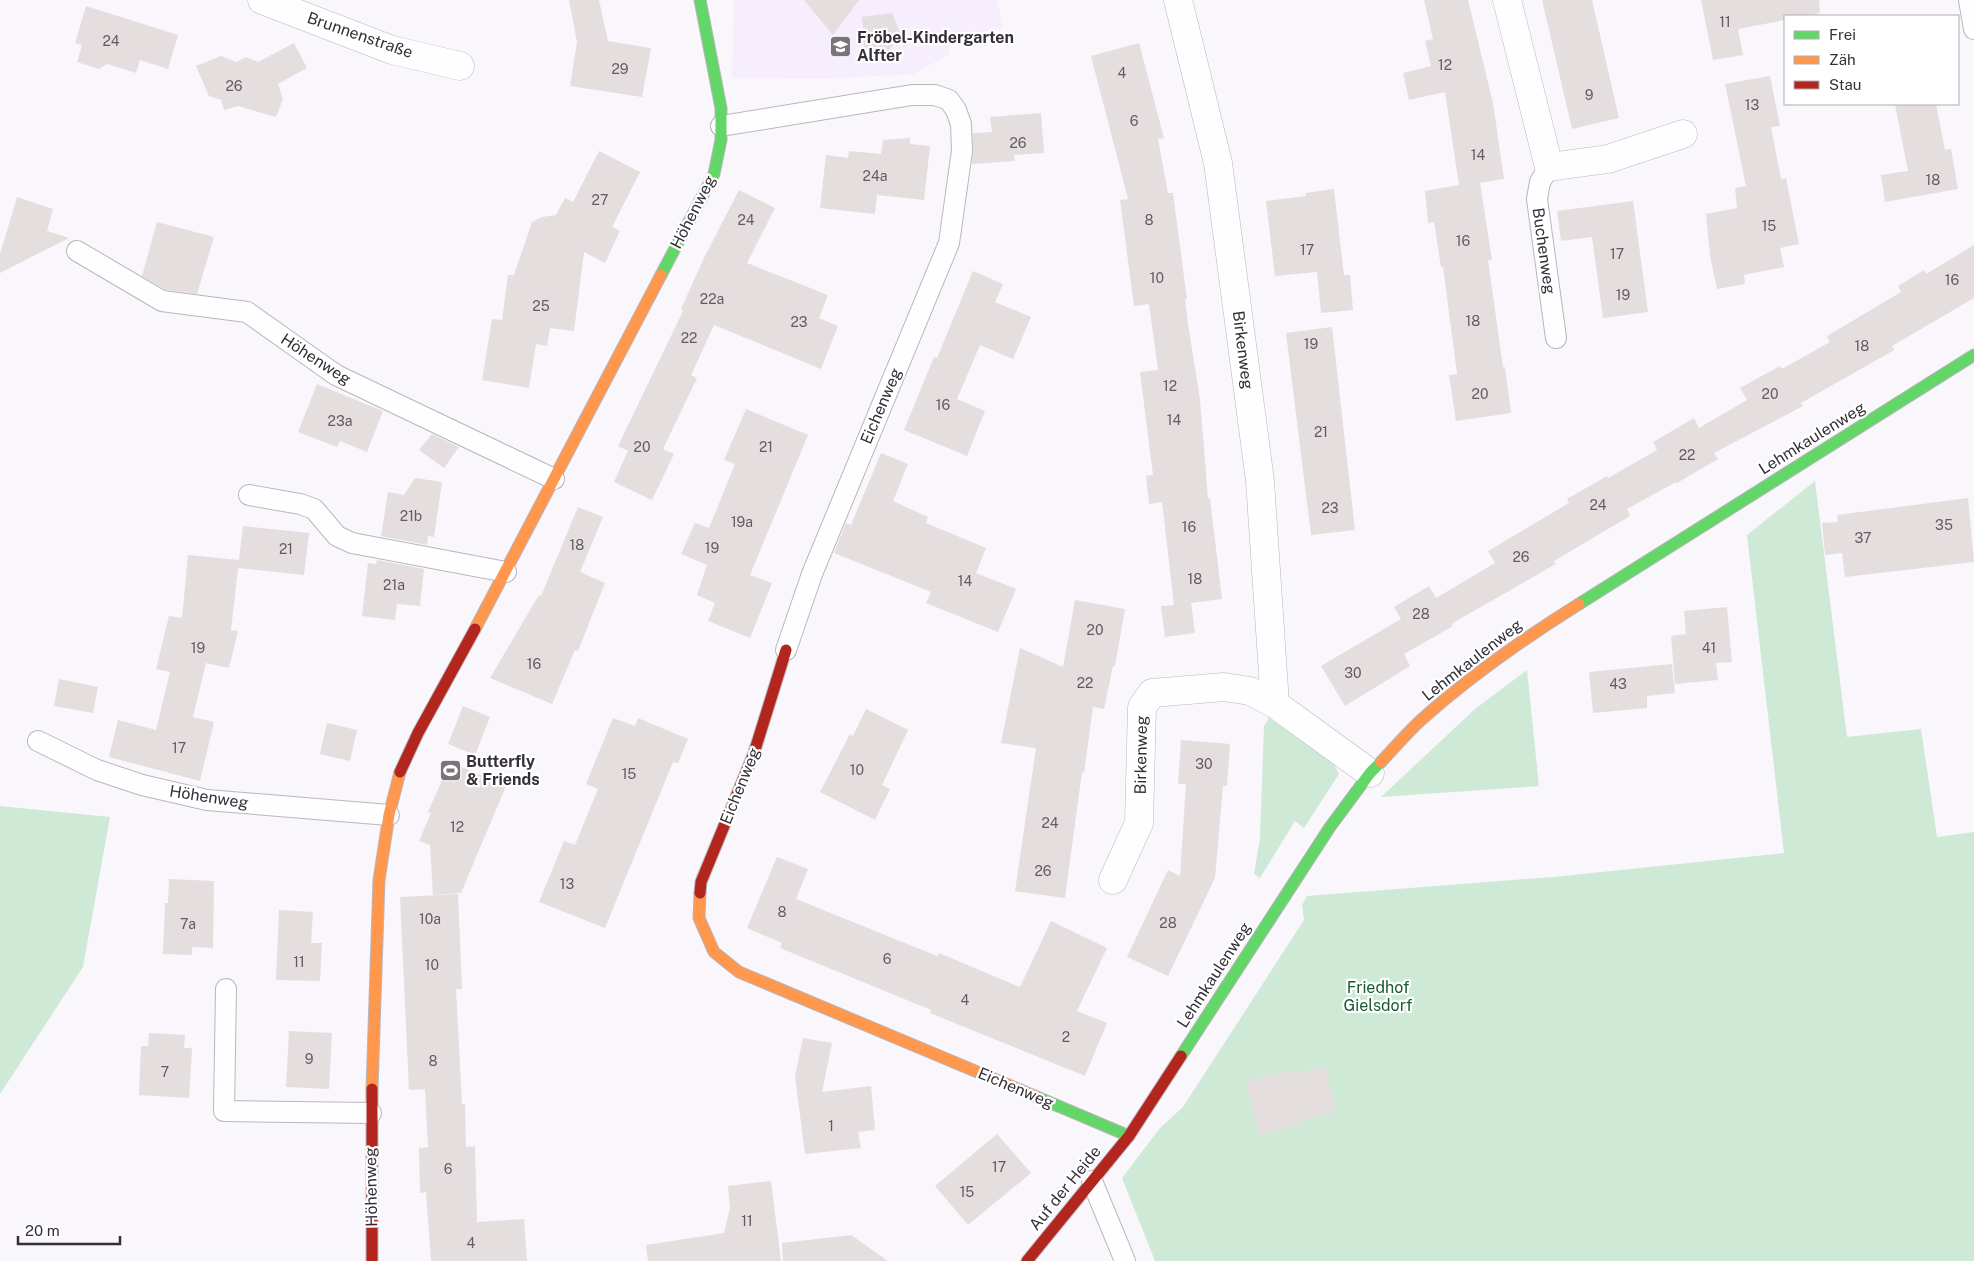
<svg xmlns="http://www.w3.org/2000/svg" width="1974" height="1261" font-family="'Public Sans',sans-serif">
<rect width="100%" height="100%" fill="#f9f6fc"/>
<path fill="#f6edfd" d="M734 0H997L1003 28 949 37V54L914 74 822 79 732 78Z"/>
<path fill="#ceead7" d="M1815 481 1847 737 1921 729 1937 837 1974 832V1261H1155L1122 1178 1160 1128 1183 1107 1304 920 1302 905 1307 896 1553 877 1784 853 1747 535Z
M1527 670 1539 786 1381 797 1475 709Z
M1269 718 1327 758 1335 766 1339 774 1304 828 1295 821 1260 878 1254 874 1260 838 1264 726Z
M0 806 110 817 83 967 0 1094Z"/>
<path fill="#e4dedf" d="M569 0H599L608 41 651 48 642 97 570 86 577 42Z
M804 0H859L833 35Z
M1424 0H1468L1493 103 1504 179 1480 183 1492 260H1488L1503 367H1505L1511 413 1456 421 1449 375 1457 374 1443 267H1441L1434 222 1428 223 1425 191 1459 185 1445 92 1409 100 1403 73 1431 66 1425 41 1433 39Z
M1542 0H1592L1619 118 1572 129Z
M1701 0H1819L1820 13 1805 16H1785V20L1738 29 1743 55 1713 60Z
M86 6 178 35 168 69 140 60 136 73 107 64 99 69 77 62 82 45 75 43Z
M892 13 901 35 886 54 865 56 862 17Z
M294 43 307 68 278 84 283 99 276 117 238 106 224 110 221 100 209 96 196 66 221 56 236 62 246 57 258 62Z
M1139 43 1164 138 1158 139 1168 193H1173L1187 299H1185L1188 324 1200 399 1208 498H1210L1222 599 1191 603 1195 633 1165 637 1161 606 1174 605 1162 502 1149 504 1146 476 1153 475 1140 372 1158 370 1149 304 1134 306 1120 200 1128 199 1091 56Z
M1770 76 1780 126 1771 127 1781 179 1786 178 1799 244 1780 248 1784 267 1744 275 1745 284 1717 289 1710 256 1706 214 1737 208 1735 188 1746 186 1725 84Z
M1895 104H1936L1945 150 1951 149 1958 189 1885 202 1881 175 1908 171Z
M1041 113 1044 153 1014 155 1015 161 972 164 973 133 992 132 990 117Z
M910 138V144L930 146 924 200 877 195 875 214 820 208 826 155 848 158 849 151 881 154 883 140Z
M599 151 640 172 612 227 620 231 605 263 584 252 574 331 550 328 547 346 536 344 529 388 482 380 492 319 502 320 508 275H514L532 222 542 217 556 215 565 198 573 202Z
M1334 189 1344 275H1350L1353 310 1321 313 1317 272 1275 276 1266 201 1306 196 1305 193Z
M739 190 775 208 747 263 828 295 819 318 838 326 821 369 714 325 691 375 697 378 663 449 674 454 652 500 614 482 628 451 618 446 683 311 681 309 704 258Z
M17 197 53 209 47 231 69 238 0 273V254Z
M1633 201 1648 312 1603 318 1592 237 1561 241 1557 211Z
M157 222 214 237 197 294 166 290 142 276Z
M1974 245V298L1892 346 1894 350 1801 403 1803 406 1714 453 1718 459 1677 483 1676 482 1627 509 1630 516 1554 561 1556 564 1451 624 1453 626 1404 654 1410 666 1345 706 1321 666 1401 619 1394 607 1429 586 1436 598 1495 563 1488 551 1569 503 1567 499 1607 476 1608 478 1657 450 1653 442 1694 418 1699 428 1747 400 1740 388 1780 366 1782 369 1830 342 1827 336 1901 292 1898 286 1924 270 1926 274Z
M973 271 1003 284 995 302 1031 317 1013 359 980 345 957 399 985 411 967 456 904 430 934 357 937 358Z
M1332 327 1355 530 1311 535 1286 333Z
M317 384 383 411 367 452 340 441 337 447 298 432Z
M746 409 808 435 750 575 772 583 750 638 708 621 715 603 697 595 707 565 681 554 695 523 709 528 735 464 724 460Z
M432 434 459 447 444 468 419 450Z
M881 453 908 464 893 501 928 517 926 523 986 548 976 573 1016 589 998 632 926 603 931 592 834 553 846 523 851 525Z
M415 478 442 482 434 537 428 536 427 545 381 536 388 492 404 495Z
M1968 498 1974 562 1845 577 1842 553 1825 555 1822 523 1838 522 1837 515Z
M578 507 603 517 580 572 605 583 578 651 575 650 552 704 490 678 539 595 541 596Z
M243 526 309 533 304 575 238 568Z
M188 555 239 560 231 630 238 631 229 668 206 663 193 717 214 722 200 781 109 757 118 720 156 730 170 672 156 669 169 616 182 618Z
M377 560 424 569 420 606 397 604 395 620 362 616 368 563 376 564Z
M1075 600 1125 609 1115 666H1113L1104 709 1093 707 1084 773 1082 772 1065 898 1015 891 1036 748 1001 743 1020 648 1063 667Z
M1727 607 1732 662 1716 663 1718 680 1675 684 1671 636 1686 634 1684 611Z
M1672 664 1675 693 1647 696V708L1593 713 1589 672Z
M59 679 98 687 93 713 54 706Z
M463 706 490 717 475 755 448 744Z
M866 709 908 730 882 785 890 789 875 820 820 792 850 734 853 736Z
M613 718 635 726 638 718 688 739 678 763 673 762 605 928 539 902 564 841 575 845 598 789 586 784Z
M327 723 357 730 350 761 320 754Z
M1181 740 1230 744 1227 786H1223L1215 878 1168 976 1127 957 1168 870 1180 876 1186 784H1178Z
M450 762 506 786 461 893 433 895 430 845 419 841 431 813 428 812Z
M777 857 808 869 796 899 937 956 939 953 1020 987 1051 921 1107 948 1077 1011 1107 1023 1085 1076 930 1013 931 1010 780 948 782 943 747 928Z
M169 879 214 881 213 948 192 947V955L163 954 165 903H168Z
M458 894 462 989H456L462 1104H465L466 1147 475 1146 477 1222 524 1219 527 1261H431L426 1192 420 1193 419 1148 428 1147 425 1089 409 1090 400 897Z
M279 910 313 912 311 943H322L320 981 276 980Z
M289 1031 332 1033 329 1089 286 1087Z
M149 1033 185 1035 184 1048H192L189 1098 139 1095 141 1046H148Z
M803 1038 832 1043 822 1092 871 1086 875 1130 858 1132 861 1148 805 1154 795 1076Z
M1325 1066 1336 1112 1303 1120 1304 1124 1259 1135 1246 1081 1291 1070 1292 1074Z
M997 1134 1031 1173 968 1225 935 1186Z
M771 1181 781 1261H648L646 1245 724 1233 730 1208 728 1186Z
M851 1235 888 1261H783L782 1243Z"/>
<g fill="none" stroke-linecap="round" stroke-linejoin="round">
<defs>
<path id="lane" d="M1969 0 1974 29
M721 126 912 95H935L949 100 956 110 961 124 962 151 949 243 812 574 786 650
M1549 167 1540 182 1537 199 1556 338
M77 251 162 301 247 312 336 375 554 479
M249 495 300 504 314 509 337 536 352 543 506 572
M38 741 97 770 142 785 207 800 389 815
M226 989 224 1111 371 1113
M1092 1181 1125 1261"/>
<path id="street" d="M262 0 392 50 460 66
M1178 0 1218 163 1260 481 1275 704
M1507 0 1549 167 1608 159 1683 134
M1113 880 1139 823 1142 707 1152 693 1224 687 1250 691 1275 704 1370 773"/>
<path id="fast" d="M661 275 714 174 721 140V108L700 0
M1579 604 1974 355
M1181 1056 1330 827 1370 773 1381 762
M1037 1097 1129 1136"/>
<path id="slow" d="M475 629 661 275
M1381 762C1394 748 1407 733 1421 720 1470 676 1523 639 1579 604
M700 893 699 918 714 952 739 972 1037 1097
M372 1089 379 880 389 815 400 772"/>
<path id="jam" d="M400 772 418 733 475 629
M700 893 701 882 754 753 786 650
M372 1089V1261
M1027 1261 1129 1136 1181 1056"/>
</defs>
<use href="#lane" stroke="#bab6bd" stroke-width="22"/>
<use href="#street" stroke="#bab6bd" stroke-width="29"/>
<use href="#fast" stroke="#bab6bd" stroke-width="13"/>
<use href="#slow" stroke="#bab6bd" stroke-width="13"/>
<use href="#jam" stroke="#bab6bd" stroke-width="13"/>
<use href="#lane" stroke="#fefeff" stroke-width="20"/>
<use href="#street" stroke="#fefeff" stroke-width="28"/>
<use href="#fast" stroke="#63d668" stroke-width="11"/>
<use href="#slow" stroke="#ff974d" stroke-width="11"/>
<use href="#jam" stroke="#b3261e" stroke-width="11"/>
</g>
<defs>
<symbol id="school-square" viewBox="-11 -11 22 22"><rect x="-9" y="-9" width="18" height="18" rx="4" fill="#7a757d" stroke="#fff"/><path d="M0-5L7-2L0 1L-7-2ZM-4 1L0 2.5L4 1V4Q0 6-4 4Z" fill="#fff"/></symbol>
<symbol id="stadium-square" viewBox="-11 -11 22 22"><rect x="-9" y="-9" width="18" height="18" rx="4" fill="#7a757d" stroke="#fff"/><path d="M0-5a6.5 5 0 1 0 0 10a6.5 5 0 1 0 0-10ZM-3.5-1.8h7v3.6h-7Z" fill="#fff"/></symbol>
</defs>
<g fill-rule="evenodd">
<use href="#school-square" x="828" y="34" width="25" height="25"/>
<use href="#stadium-square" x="438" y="758" width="25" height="25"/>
</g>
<g text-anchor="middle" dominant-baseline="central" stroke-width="4.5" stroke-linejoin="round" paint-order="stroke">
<g font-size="14" fill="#625c62">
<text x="1725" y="22">11</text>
<text x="111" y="41">24</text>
<text x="1445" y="65">12</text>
<text x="620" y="69">29</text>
<text x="1122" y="73">4</text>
<text x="234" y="86">26</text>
<text x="1589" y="95">9</text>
<text x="1752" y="105">13</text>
<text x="1134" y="121">6</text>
<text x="1018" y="143">26</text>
<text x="1478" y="155">14</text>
<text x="875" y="176">24a</text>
<text x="1933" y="180">18</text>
<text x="600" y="200">27</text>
<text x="746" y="220">24</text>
<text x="1149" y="220">8</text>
<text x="1769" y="226">15</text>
<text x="1463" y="241">16</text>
<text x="1307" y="250">17</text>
<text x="1617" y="254">17</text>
<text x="1157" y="278">10</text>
<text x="1952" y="280">16</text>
<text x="1623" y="295">19</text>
<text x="712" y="299">22a</text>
<text x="541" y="306">25</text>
<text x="1473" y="321">18</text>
<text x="799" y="322">23</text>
<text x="689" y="338">22</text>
<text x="1311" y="344">19</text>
<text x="1862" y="346">18</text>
<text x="1170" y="386">12</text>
<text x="1480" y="394">20</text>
<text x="1770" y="394">20</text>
<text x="943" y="405">16</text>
<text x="1174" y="420">14</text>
<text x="340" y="421">23a</text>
<text x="1321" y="432">21</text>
<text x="642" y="447">20</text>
<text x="766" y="447">21</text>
<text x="1687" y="455">22</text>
<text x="1598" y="505">24</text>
<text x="1330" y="508">23</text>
<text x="411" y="516">21b</text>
<text x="742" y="522">19a</text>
<text x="1944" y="525">35</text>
<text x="1189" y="527">16</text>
<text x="1863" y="538">37</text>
<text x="577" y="545">18</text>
<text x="712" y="548">19</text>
<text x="286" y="549">21</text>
<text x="1521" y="557">26</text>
<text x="1195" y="579">18</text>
<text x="965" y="581">14</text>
<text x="394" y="585">21a</text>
<text x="1421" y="614">28</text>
<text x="1095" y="630">20</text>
<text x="198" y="648">19</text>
<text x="1709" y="648">41</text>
<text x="534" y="664">16</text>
<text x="1353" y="673">30</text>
<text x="1085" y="683">22</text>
<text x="1618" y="684">43</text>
<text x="179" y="748">17</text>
<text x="1204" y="764">30</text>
<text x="857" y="770">10</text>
<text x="629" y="774">15</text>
<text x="1050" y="823">24</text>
<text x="457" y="827">12</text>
<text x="1043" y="871">26</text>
<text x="567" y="884">13</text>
<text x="782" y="912">8</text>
<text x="430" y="919">10a</text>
<text x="1168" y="923">28</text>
<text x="188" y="924">7a</text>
<text x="887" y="959">6</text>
<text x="299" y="962">11</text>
<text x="432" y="965">10</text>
<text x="965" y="1000">4</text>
<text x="1066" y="1037">2</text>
<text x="309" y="1059">9</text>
<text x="433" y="1061">8</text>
<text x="165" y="1072">7</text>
<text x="831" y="1126">1</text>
<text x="999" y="1167">17</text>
<text x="448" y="1169">6</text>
<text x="967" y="1192">15</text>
<text x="747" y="1221">11</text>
<text x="471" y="1243">4</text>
</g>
<g font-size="16" fill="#352f38" stroke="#fff">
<text transform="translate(360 35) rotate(19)">Brunnenstraße</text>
<text transform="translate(693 212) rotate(-63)">Höhenweg</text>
<text transform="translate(1544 251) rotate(82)">Buchenweg</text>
<text transform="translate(1243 350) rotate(83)">Birkenweg</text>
<text transform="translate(316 359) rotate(33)">Höhenweg</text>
<text transform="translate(881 406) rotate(-67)">Eichenweg</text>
<text transform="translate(1812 438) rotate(-32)">Lehmkaulenweg</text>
<text transform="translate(1472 660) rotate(-38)">Lehmkaulenweg</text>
<text transform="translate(1141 755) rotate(-89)">Birkenweg</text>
<text transform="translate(740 786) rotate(-68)">Eichenweg</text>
<text transform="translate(209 797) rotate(9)">Höhenweg</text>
<text transform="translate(1214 975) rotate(-57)">Lehmkaulenweg</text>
<text transform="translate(1016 1088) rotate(23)">Eichenweg</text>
<text transform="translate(371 1187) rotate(-91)">Höhenweg</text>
<text transform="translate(1065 1188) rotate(-51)">Auf der Heide</text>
</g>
<g font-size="16" font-weight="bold" fill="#352f38" stroke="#fff" text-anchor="start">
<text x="857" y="37">Fröbel-Kindergarten<tspan x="857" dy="18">Alfter</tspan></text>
<text x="466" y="761">Butterfly<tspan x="466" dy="18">&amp; Friends</tspan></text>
</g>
<g font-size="16" fill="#175b32" stroke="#fff">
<text x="1378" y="987">Friedhof<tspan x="1378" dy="18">Gielsdorf</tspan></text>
</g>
</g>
<rect x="1784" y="15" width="175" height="90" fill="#ffffff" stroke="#aeacaf"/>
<rect x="1794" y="31" width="25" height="8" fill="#63d668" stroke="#aeacaf"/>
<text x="1829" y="40" font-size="15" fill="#352f38">Frei</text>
<rect x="1794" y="56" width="25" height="8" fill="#ff974d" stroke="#aeacaf"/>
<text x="1829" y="65" font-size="15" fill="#352f38">Zäh</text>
<rect x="1794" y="81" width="25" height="8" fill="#b3261e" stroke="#aeacaf"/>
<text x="1829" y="90" font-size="15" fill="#352f38">Stau</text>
<path d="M18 1236v8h102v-8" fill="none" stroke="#352f38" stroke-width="2.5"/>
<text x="25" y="1236" font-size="15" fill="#352f38" stroke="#ffffff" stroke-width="4" paint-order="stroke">20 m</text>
</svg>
